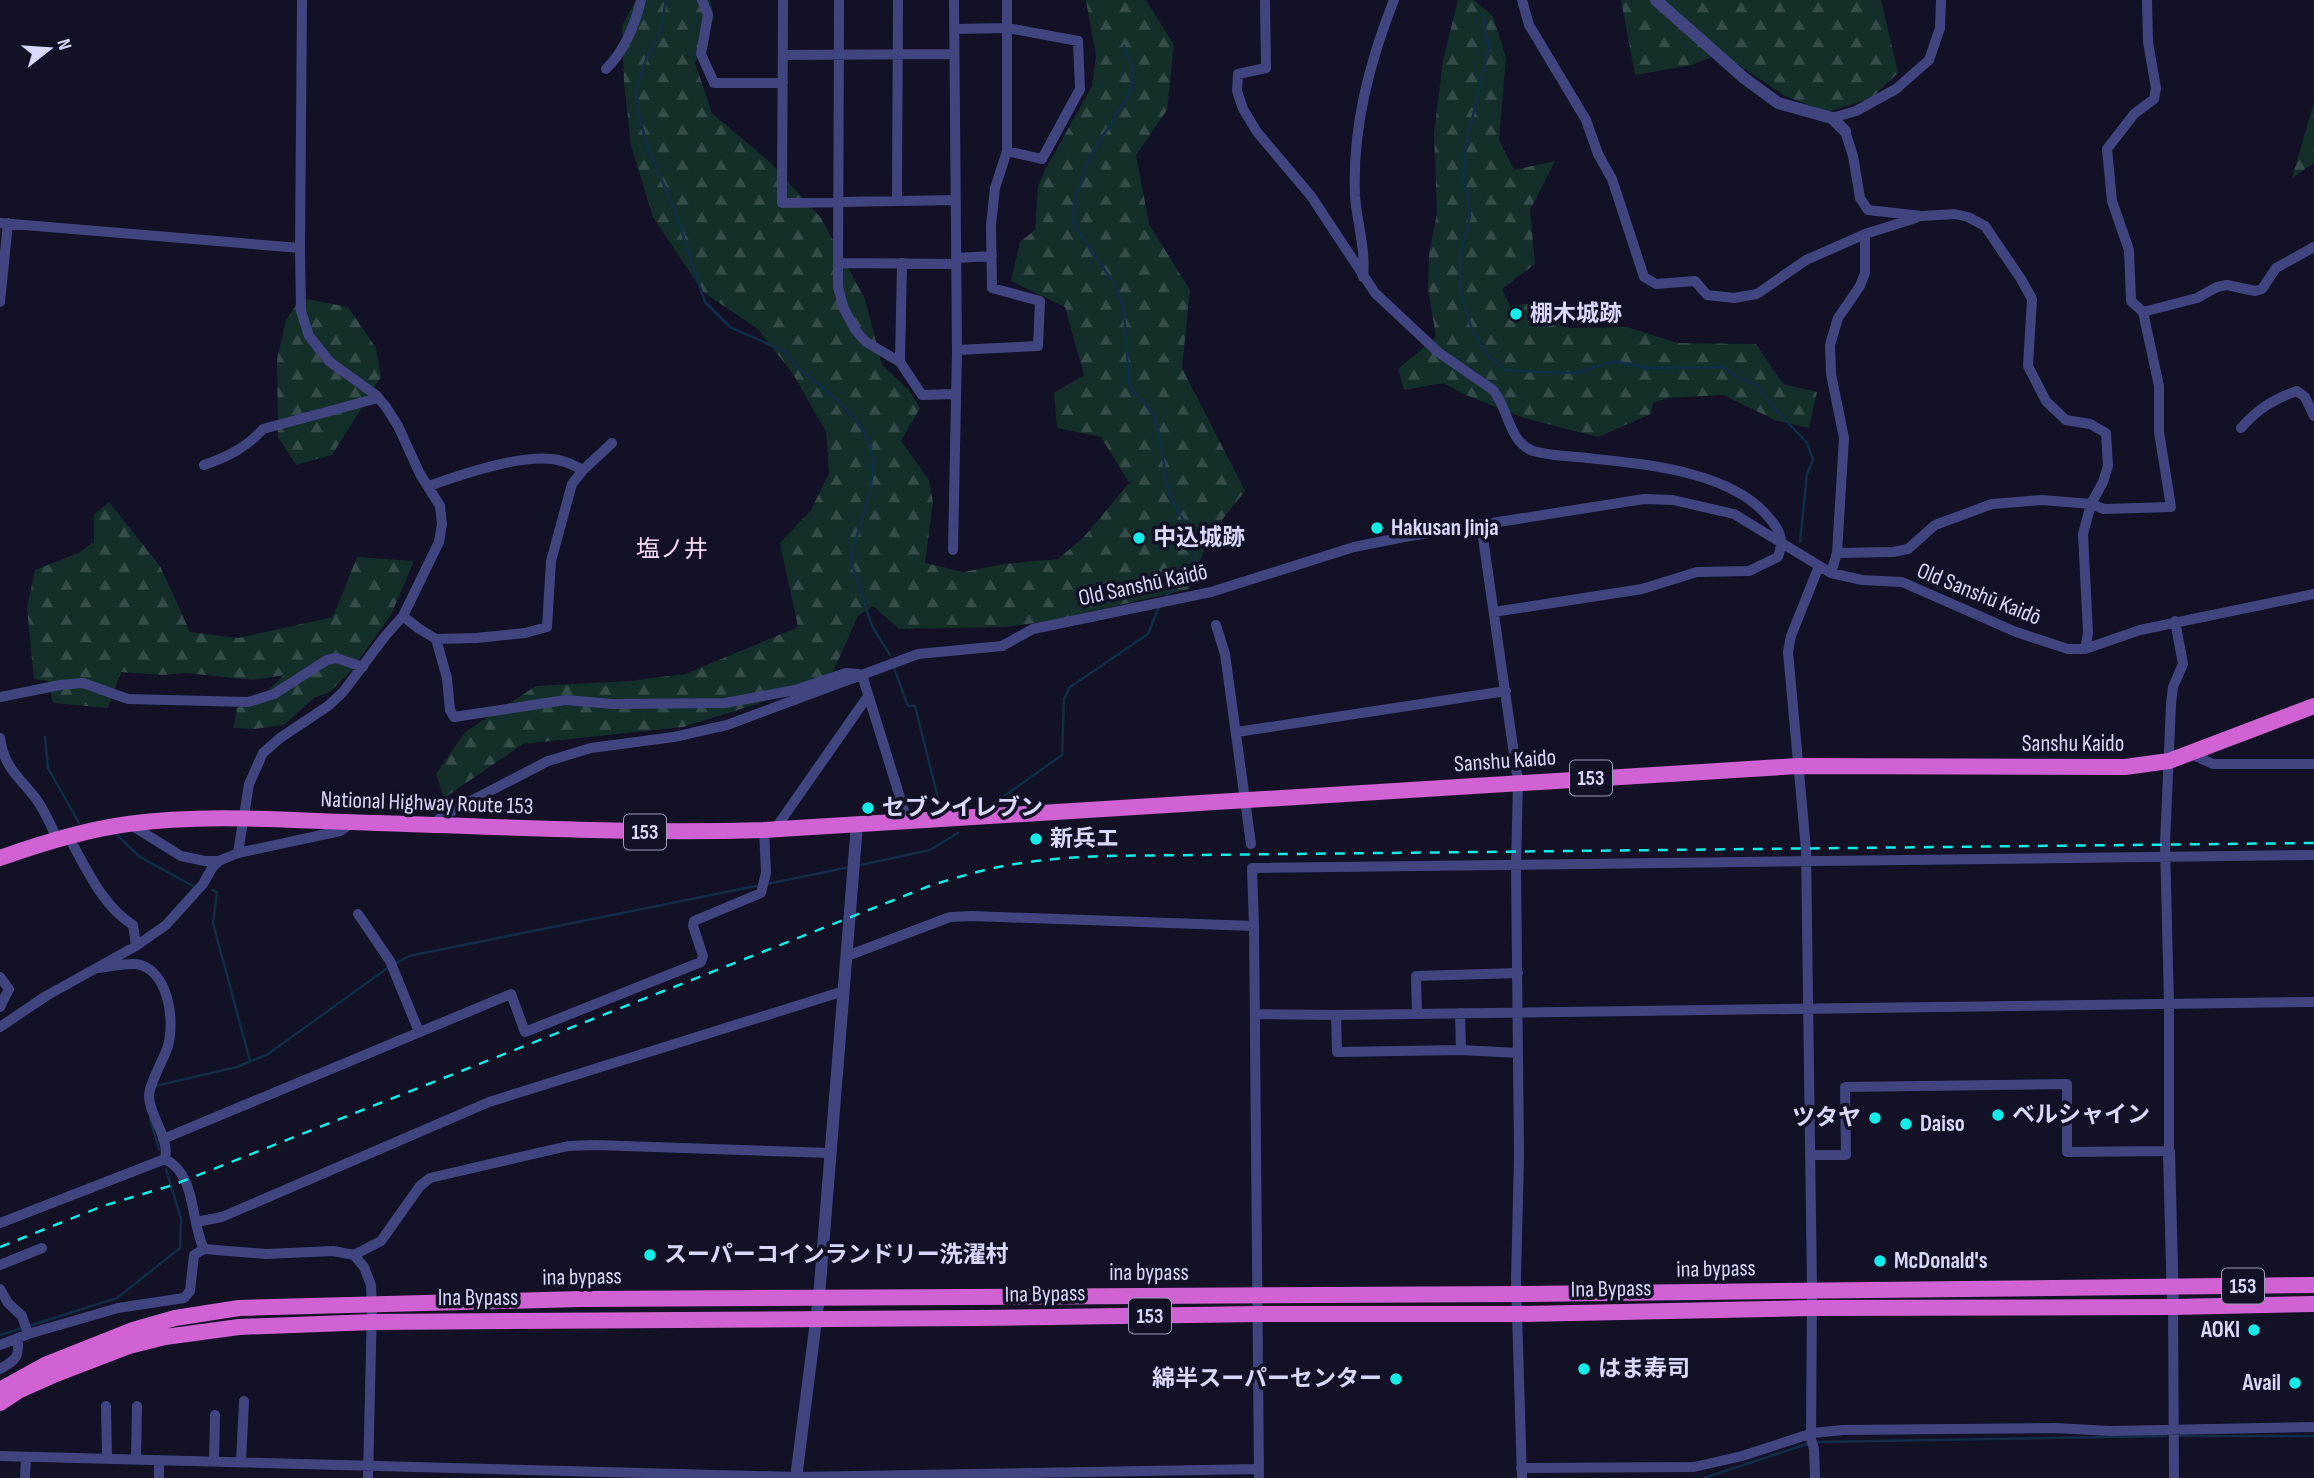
<svg xmlns="http://www.w3.org/2000/svg" width="2314" height="1478" font-family="'Sofia Sans Condensed','Noto Sans JP',sans-serif">
<defs>
<pattern id="forest-firs" width="22" height="20" patternUnits="userSpaceOnUse" patternTransform="scale(1.75)"><rect width="22" height="20" fill="#142e2a"/><path d="M5 1l3.5 6h-7zM16 11l3.5 6h-7z" fill="#354c4a"/></pattern>
</defs>
<rect width="100%" height="100%" fill="#121125"/>
<path fill="url(#forest-firs)" d="M636 0H710L714 17 695 63 712 113 771 163 821 218 865 299 882 365 910 391 920 408 901 441 929 480 933 503 925 563 964 572 1003 564 1058 559 1083 538 1129 483 1101 437 1057 428 1054 393 1084 375 1065 307 1011 281 1020 242 1035 230 1038 186 1046 168 1092 86 1096 56 1086 0H1146L1174 45 1167 110 1136 155 1149 224 1190 290 1182 368 1245 491 1210 535 1189 589 1051 621 1005 627 899 629 873 606 858 616 833 672 760 703 683 727 523 744 444 798 436 774 465 732 536 686 629 681 685 674 798 627 780 543 811 510 829 473 826 432 793 374 758 329 703 292 653 217 631 146 624 81 622 26Z
M1458 0H1474L1493 16 1506 58 1499 140 1514 170 1555 161 1530 210 1535 264 1502 289 1510 306 1544 302 1569 328 1627 327 1678 343 1756 344 1783 384 1817 392 1809 428 1775 420 1723 395 1667 398 1653 403 1651 414 1598 437 1524 418 1461 393 1444 383 1404 390 1398 369 1436 337 1428 289 1429 254 1437 213 1434 133 1443 60Z
M1621 0H1881L1898 73 1870 99 1827 112 1785 96 1721 53 1692 65 1635 75Z
M2314 102V163L2292 178Z
M301 298 348 307 376 348 381 377 332 455 296 465 278 437 277 359 286 320Z
M109 502 160 566 190 632 238 638 333 617 357 557 414 561 391 615 350 672 330 692 314 698 284 725 254 729 233 728 237 708 267 691 284 675 253 680 186 673 162 675 121 672 108 708 53 703 48 681 34 679 27 608 35 570 78 553 94 542V515Z"/>
<g fill="none" stroke-linecap="round" stroke-linejoin="round">
<path stroke="#122d47" stroke-width="2.5" d="M666 0 661 30 646 59 636 91 640 120 649 151 674 208 705 302 730 327 786 352 795 365 841 403 866 434 874 459 870 493 850 558 872 626 890 655
M1482 15 1489 47 1466 145 1463 181 1469 202 1470 216 1460 257V291L1471 327 1487 355 1506 370 1540 372 1576 373 1614 361 1647 368 1724 367 1739 378 1759 386 1765 398 1807 443 1813 460 1807 474 1800 542
M1124 46 1132 67V85L1126 99 1088 160 1075 199 1072 219 1076 229 1116 286 1124 311 1129 383C1134 396 1146 402 1152 413 1164 436 1162 469 1169 493 1176 515 1200 533 1194 559 1191 573 1175 587 1165 597
M894 668 908 706H915L938 798
M45 737 48 768 79 823
M993 804 1062 755 1064 699 1070 687 1148 634 1159 607
M116 834 140 857 193 886
M856 866 930 850 958 833
M767 884 850 867
M212 890 217 892 213 923 250 1061
M395 964 409 956 761 885
M155 1086 237 1067 268 1054 389 967
M150 1119 159 1149
M0 1335 117 1298 180 1248 181 1219 166 1169
M2179 1436H2314
M1816 1442 2166 1436
M1704 1478 1810 1443"/>
<path stroke="#404580" stroke-width="10" d="M702 0 708 15 701 54 714 83H783
M783 0 782 203 955 200
M839 0 838 287 844 309 856 331 866 342 900 362 922 395 955 394
M1007 0V151
M1265 0 1266 68 1238 74 1237 91 1243 109 1257 132 1311 196 1375 293 1438 352 1493 390C1509 409 1508 441 1533 451 1550 456 1569 456 1587 458 1644 464 1733 471 1770 519 1781 532 1784 541 1778 557L1749 571 1697 572 1642 589 1494 612
M1522 0 1529 25 1586 120 1598 154 1612 179 1644 277 1656 284 1695 281 1707 295 1734 298 1757 294 1806 260 1865 234 1916 218
M954 29 1008 28 1078 41 1080 89 1042 159 1007 151 995 188 991 225 992 288 1040 301 1038 346 957 350
M783 55 954 54
M606 69C624 51 635 25 641 0
M1832 118 1856 111 1896 89 1929 60 1940 28 1941 0
M1845 131 1853 156 1860 198 1868 210 1922 216 1955 214 1968 217 1985 226 2021 279 2032 299 2028 366 2046 401 2066 420 2090 424 2106 433 2108 466 2103 482 2091 504 2083 534 2088 633 2085 649
M897 201 898 0
M0 223 300 248
M956 258 992 256
M839 263 956 264
M1363 277C1366 249 1357 223 1355 196 1352 128 1369 63 1394 0
M0 302 8 223
M2143 312 2197 298 2217 287 2227 285 2255 291 2262 289 2276 268 2314 247
M900 362 902 263
M2241 428C2258 409 2273 399 2297 391L2305 397 2314 416
M204 465C227 457 246 448 263 429L378 398
M429 486C462 474 518 455 552 459 564 460 573 465 583 470
M1481 524 1518 782 1516 866 1519 1156 1516 1280 1522 1478
M953 550 957 350 954 0
M1837 553 1893 552 1908 549 1935 525 1992 504 2042 500 2091 504 2104 509 2171 507 2159 432V386L2143 312 2131 301 2129 250 2112 201 2107 149 2134 114 2154 99 2156 88 2148 42 2147 0
M1831 573 1837 553 1844 438 1831 374 1830 345 1838 318 1860 286 1865 273V234
M403 616 418 628 436 639 476 638 525 633 547 627 551 561 572 484 583 470 612 443
M1216 625 1225 654 1251 844
M436 639 447 678 450 710 454 717 566 700 613 704 725 703 795 690 846 673 858 674
M862 675 907 820
M0 697 60 685 83 683 128 699 248 702 274 694 327 660 336 658 363 667
M1237 732 1506 691
M0 738C4 766 16 774 33 795 43 807 51 825 57 839
M2191 754 2213 764H2314
M131 825 181 856 205 861H219L238 853 340 831 352 823
M433 825 442 816 548 761 591 748 674 737 727 725 918 654 1002 646 1033 629 1211 592 1354 547 1404 537 1644 499 1673 500 1734 514 1831 573 1862 580 1902 582 2016 632 2068 649H2085L2140 630 2314 594
M775 829 868 696
M68 836C86 867 102 906 133 925L136 946
M238 853 249 784 263 753 280 738 328 706 343 692 386 635 403 616 439 542 442 524 440 506 420 474 398 426 386 407 376 395 330 362 309 336 301 311 300 248 302 0
M358 914 390 961 419 1032
M1254 926 1252 868 2314 855
M847 956 950 917 972 916 1254 926 1259 1478
M98 968C110 967 124 963 136 964 169 969 175 1021 168 1046 164 1059 148 1086 149 1097 150 1117 170 1138 165 1159 197 1175 190 1221 204 1249
M0 977 9 989 0 1007
M1460 1013 1461 1050
M1255 1014 1336 1015 2314 1002
M1417 1014 1416 976 1518 973
M1336 1015 1337 1052 1461 1050 1518 1053
M0 1027 46 996 136 946 166 925 203 884 212 868 219 861
M163 1139 511 994 525 1032 701 962 703 956 693 926 694 921 761 893 766 873 764 830
M1810 1155H1846L1845 1087 2067 1084V1152L2169 1151V1004L2165 844 2171 704 2173 687 2183 664 2175 621
M196 1222 222 1217 489 1102 844 991
M0 1223 165 1159
M354 1255 381 1241 420 1186 430 1178 568 1146 595 1145 831 1153
M0 1265 42 1248
M0 1289 8 1303 22 1316 28 1334
M2173 1307 2174 1478
M0 1345 28 1334 118 1308 184 1298 190 1291 194 1255 204 1249 266 1254 333 1251 354 1255 364 1267 371 1285 372 1305 368 1478
M0 1369C17 1359 19 1358 18 1338
M106 1406 107 1458
M0 1456 796 1477 1259 1469
M136 1459 137 1406
M214 1461 215 1415
M241 1462 244 1401
M1521 1468 1694 1467 1742 1456 1813 1433 1843 1430 2055 1428 2111 1431 2314 1427
M25 1478 26 1457
M159 1478V1460
M1815 1478 1814 1449 1811 1439 1812 1290 1806 849 1788 652 1791 636 1819 566"/>
<path stroke="#404580" stroke-width="12" d="M1656 0 1744 78 1778 103 1832 118 1845 131
M2169 1151 2173 1307
M796 1478 819 1297 857 824"/>
<path stroke="#d062d4" stroke-width="16" d="M0 858C42 843 84 830 128 824 210 813 294 821 377 823 506 827 635 834 764 830L1798 766 2125 767 2169 761 2314 706
M0 1390 45 1365 133 1330 175 1318 239 1308 580 1299 1517 1294 2314 1285
M0 1403 18 1391 56 1374 129 1346 165 1337 239 1327 373 1322 974 1318 1259 1314H1518L1812 1308 2173 1307 2314 1304"/>
<path stroke="#14ece8" stroke-width="2.5" stroke-dasharray="10 9" stroke-linecap="butt" d="M0 1247 103 1206 173 1185 932 885C962 876 991 867 1022 863 1079 854 1138 856 1196 855L2314 843"/>
</g>
<g fill="#14ece8" stroke="#121125" stroke-width="2.5">
<circle cx="1516" cy="314" r="7"/>
<circle cx="1377" cy="528" r="7"/>
<circle cx="1139" cy="538" r="7"/>
<circle cx="868" cy="808" r="7"/>
<circle cx="1036" cy="839" r="7"/>
<circle cx="1998" cy="1115" r="7"/>
<circle cx="1875" cy="1118" r="7"/>
<circle cx="1906" cy="1124" r="7"/>
<circle cx="650" cy="1255" r="7"/>
<circle cx="1880" cy="1261" r="7"/>
<circle cx="2254" cy="1330" r="7"/>
<circle cx="1584" cy="1369" r="7"/>
<circle cx="1396" cy="1379" r="7"/>
<circle cx="2295" cy="1383" r="7"/>
</g>
<g text-anchor="middle" dominant-baseline="central" stroke-width="7" stroke-linejoin="round" paint-order="stroke">
<g fill="#121125" stroke="#9d9cbc" stroke-width="2">
<rect x="1570" y="760.5" width="42" height="35" rx="5"/>
<rect x="624" y="814.5" width="42" height="35" rx="5"/>
<rect x="2222" y="1268.5" width="42" height="35" rx="5"/>
<rect x="1129" y="1298.5" width="42" height="35" rx="5"/>
</g>
<g font-size="21" font-weight="bold" fill="#d8d8fc">
<text x="1591" y="778">153</text>
<text x="645" y="832">153</text>
<text x="2243" y="1286">153</text>
<text x="1150" y="1316">153</text>
</g>
<g font-size="23" font-weight="bold" fill="#d8d8fc" stroke="#121125" text-anchor="start">
<text x="1530" y="314">棚木城跡</text>
<text x="1391" y="528">Hakusan Jinja</text>
<text x="1153" y="538">中込城跡</text>
<text x="882" y="808">セブンイレブン</text>
<text x="1050" y="839">新兵エ</text>
<text x="2012" y="1115">ベルシャイン</text>
<text x="1861" y="1118" text-anchor="end">ツタヤ</text>
<text x="1920" y="1124">Daiso</text>
<text x="664" y="1255">スーパーコインランドリー洗濯村</text>
<text x="1894" y="1261">McDonald's</text>
<text x="2240" y="1330" text-anchor="end">AOKI</text>
<text x="1598" y="1369">はま寿司</text>
<text x="1382" y="1379" text-anchor="end">綿半スーパーセンター</text>
<text x="2281" y="1383" text-anchor="end">Avail</text>
</g>
<g font-size="23" fill="#d8d8fc" stroke="#121125">
<text transform="translate(1143 585) rotate(-12)">Old Sanshū Kaidō</text>
<text transform="translate(1979 594) rotate(22)">Old Sanshū Kaidō</text>
<text x="2073" y="744">Sanshu Kaido</text>
<text transform="translate(1505 761) rotate(-4)">Sanshu Kaido</text>
<text transform="translate(427 803) rotate(2)">National Highway Route 153</text>
<text transform="translate(1716 1269) rotate(-1)">ina bypass</text>
<text x="1149" y="1273">ina bypass</text>
<text transform="translate(582 1277) rotate(-1)">ina bypass</text>
<text transform="translate(1611 1289) rotate(-1)">Ina Bypass</text>
<text transform="translate(1045 1294) rotate(-1)">Ina Bypass</text>
<text x="478" y="1298">Ina Bypass</text>
</g>
<g font-size="24" fill="#fcdaf4" stroke="#121125">
<text x="672" y="549">塩ノ井</text>
</g>
</g>
<g transform="translate(49 49) rotate(73)" stroke="#121125" stroke-width="5" paint-order="stroke">
<path d="M0-5L12 26L0 18L-12 26Z" fill="#d8d8fc"/>
<text y="-10" font-size="19" font-weight="bold" text-anchor="middle" fill="#d8d8fc">N</text>
</g>
</svg>
